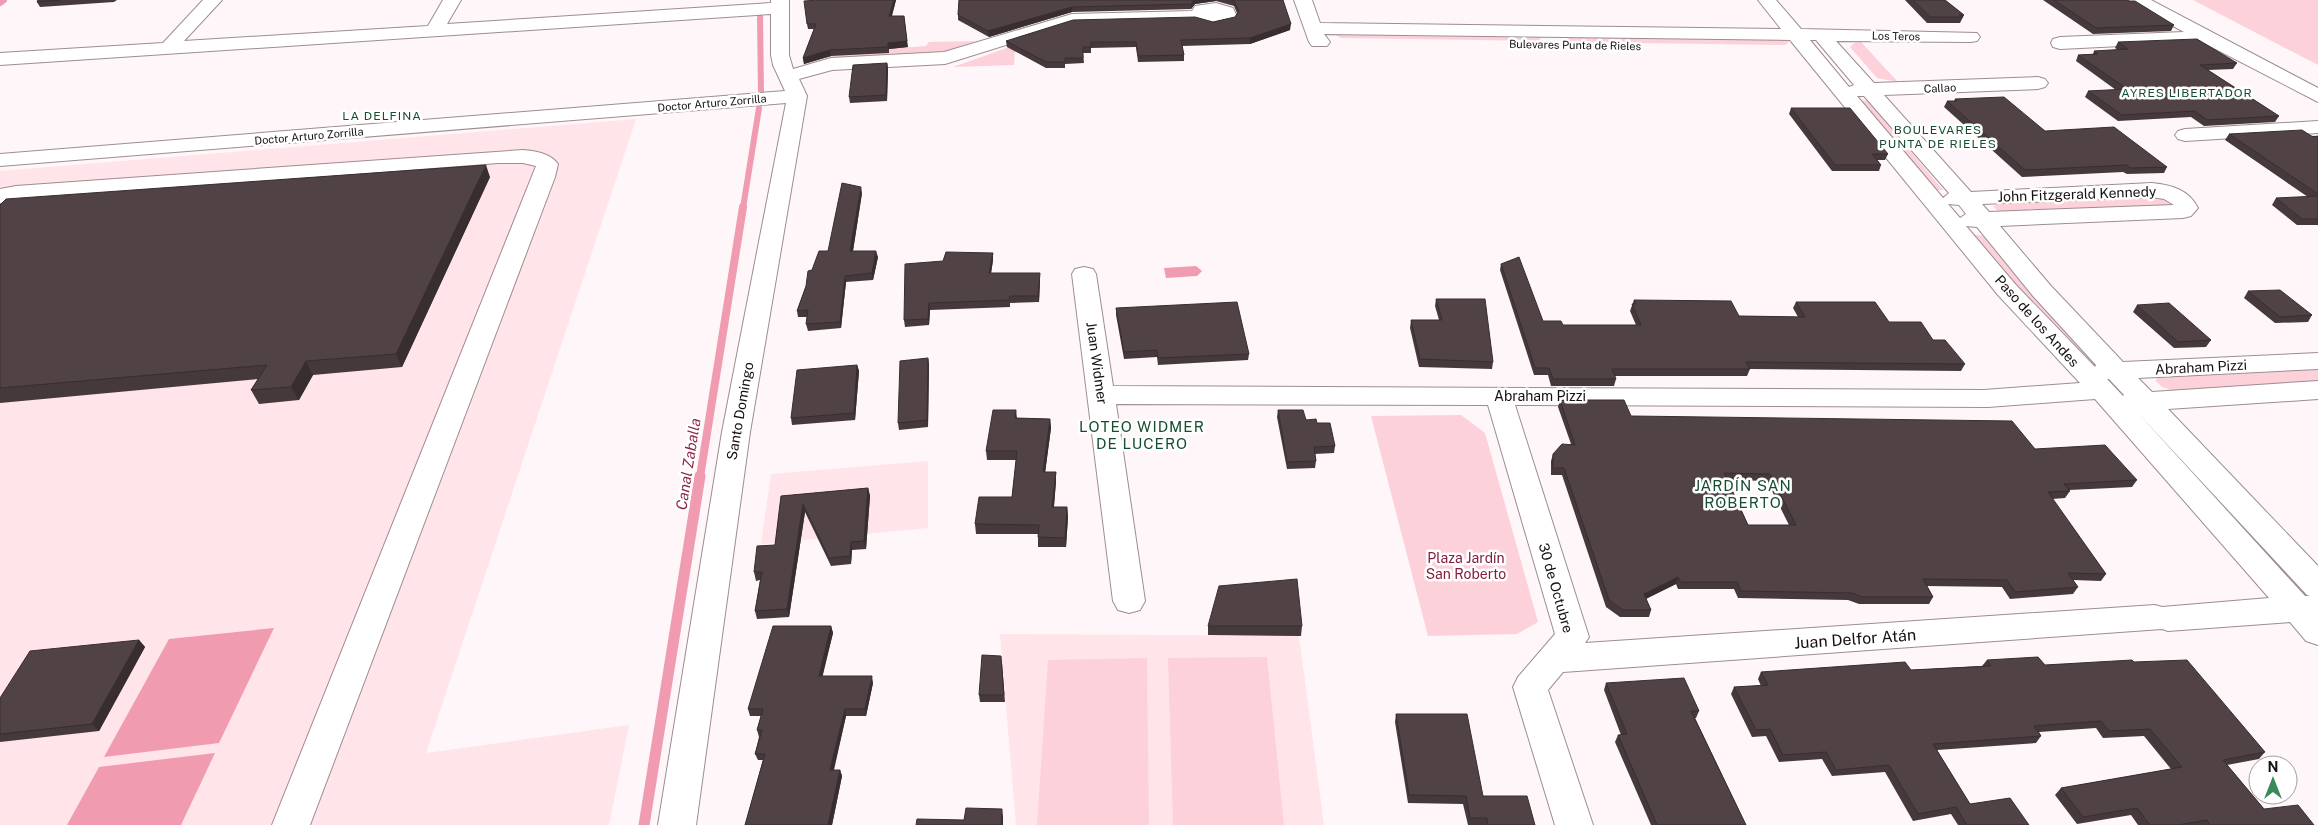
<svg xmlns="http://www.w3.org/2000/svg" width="2318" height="825" font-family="'Public Sans',sans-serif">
<rect width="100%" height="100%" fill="#fef6f8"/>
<path fill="#ffe4e9" d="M636 119 426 753 629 725 609 825H0V171Z
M928 461V528L761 544 771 474Z
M1000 634 1299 636 1324 825H1016Z"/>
<path fill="#fdd1da" d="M2193 0H2318V65Z
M1334 34 1539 36 1541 39 1535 41 1341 38Z
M1563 37 1783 39 1789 42 1785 45 1571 42Z
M976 41 943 52 824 58V56L830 53 926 46 929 42Z
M1861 42 1898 82 1877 78 1850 47 1854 43Z
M1015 45 1014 65 953 67Z
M1859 100 1868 101 1943 190H1935Z
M2160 195 2174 205 2000 213 1993 206 2001 204Z
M1972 234 1983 236 2043 307 2089 358 2078 357Z
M2318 367V383L2174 391 2162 387 2156 381V379L2161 377Z
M1461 415 1485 433 1538 622 1517 634 1428 636 1371 416Z
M1267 657 1284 825H1173L1168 658Z
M1147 658 1149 825H1037L1048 660Z"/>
<path fill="#f09baf" d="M1196 266 1202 271 1197 276 1166 278 1164 268Z
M274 628 219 743 104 757 169 639Z
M215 753 181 825H67L99 767Z"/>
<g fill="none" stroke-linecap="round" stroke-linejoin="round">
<path stroke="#f09baf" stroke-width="6" d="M0 3 4 0
M760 15 761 94
M743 208 759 108"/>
<path stroke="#f09baf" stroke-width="8" d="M700 477 743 207"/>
<path stroke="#f09baf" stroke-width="11" d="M644 825 700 476"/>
<defs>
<path id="minor" d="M203 0H222L184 41 428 26 443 0H461L447 24 771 3V0H789V55L793 69 831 58 944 52 1072 14 1192 11 1195 6 1216 3 1233 8 1237 17 1234 21 1212 26 1195 21 1073 24 945 64 832 70 799 79 807 96 750 432 696 825H658L722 432 786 103 0 166V154L785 91 773 65 771 55V14L0 65V53L163 43Z
M1294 0H1312L1320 23 1781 29 1758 0H1776L1801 29 1977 33 1980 37 1977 41 1971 42 1836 41 1874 83 2038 77 2045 79 2048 83 2045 87 2038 89 1884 95 1971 192 2152 183C2172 185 2189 190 2198 208L2191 216 2183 218 2000 226 2051 286 2123 362 2318 353V369L2138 378 2152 392 2318 381V399L2168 409 2318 566V645L2306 641 2290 622 2168 631 2162 629 1563 672 1548 690 1593 825H1555L1513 687 1518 677 1555 634 1488 405 1116 404 1145 601 1140 610 1129 613 1118 610 1113 601 1072 274 1075 269 1084 267 1093 269 1096 274 1113 386 1984 390 2080 383 1998 295 1790 40 1324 34 1330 42 1327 46H1312L1309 42ZM1810 40H1816L1854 85 1849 87ZM1857 96H1864L1949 193 1943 198ZM2152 197 2164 199 2174 205 1989 212 1982 204ZM1948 204 1959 205 1966 214 1960 218ZM1966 226 1977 227 2033 296 2096 365 2095 367 2016 285ZM2107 379H2109L2124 395 2123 396ZM2095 399 2269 598 2162 607 2155 605 1585 643 1589 637 1515 405 1988 407ZM2136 411 2307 595 2310 596H2305Z
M2129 0H2151L2318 88V102L2202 42 2060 49 2053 47 2051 43 2053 39 2060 37 2184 32 2132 4Z
M2318 121V133L2185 141 2178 139 2175 135 2178 131 2185 129Z
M523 150C535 151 550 153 558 164L555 177 310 825H272L536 166 523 163H498L16 200 0 203V189L16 186Z"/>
</defs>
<use href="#minor" stroke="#9d8d90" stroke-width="2"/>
<use href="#minor" fill="#fff" fill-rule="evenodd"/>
</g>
<path fill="#45393b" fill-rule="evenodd" d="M38 0H117L114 2 40 7 37 2Z
M818 0H896L892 16 908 47 889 49V53L831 56 804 64 803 58 814 29H808L807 24Z
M959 0H1283L1290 30 1250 44 1182 46 1184 55V61L1138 62 1136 47 1091 48V53H1083L1084 63 1065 64V68H1046L1007 47 1006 41 1213 22 1235 17 1237 13 1234 6 1216 1 1195 4 1191 9 1072 12 989 37 958 20V15Z
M1905 0H1945L1964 15 1960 23H1927Z
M2043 0H2127L2174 25 2171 31 2093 34Z
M2118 42 2237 63 2233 69 2208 70 2279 116 2275 122 2204 126 2191 117 2118 121 2085 97 2088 91 2116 90 2076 61 2078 55 2093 54 2094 51 2118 50 2115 48Z
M887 63 888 69 887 101 850 103 849 97Z
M1955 99 2045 131 2167 167 2164 173 2127 174 2123 172 2022 177 1944 107 1947 101H1954Z
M1791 108 1888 154 1885 160H1877L1881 165 1879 171H1832L1789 114Z
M2229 134 2318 136V225H2297L2272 205 2276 198 2308 197 2225 140Z
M490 177 402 367 313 375 299 400 259 404 251 390 258 379 0 403V205Z
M862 193 853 251 878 257 873 280 846 282 841 328 808 331 806 324 807 317H798L797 311 812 270 828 251Z
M993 253V260L991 273 1040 280 1039 302 1010 303V307L930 310 929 325 905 327 904 320 943 261Z
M1501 264 1543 321 1563 325H1636L1630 311 1634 300 1739 316 1798 317 1793 308 1796 302 1889 322 1933 340 1965 364 1961 371 1750 369 1747 376H1615L1616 379 1614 386H1551L1548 375H1534L1500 270Z
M2248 291 2312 315 2308 322 2275 323 2244 298Z
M1436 299 1493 362 1492 369 1419 367 1410 328 1411 320H1439L1435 306Z
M2137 305 2211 340 2206 347 2174 348 2133 312Z
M1116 308 1249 354 1248 360 1158 365 1157 357 1124 359 1116 315Z
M928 358 929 365 928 427 899 430 898 423Z
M857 365 859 371 855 420 792 425 791 418Z
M1560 400 1631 416 2035 449 2137 480 2132 487 2069 490 2070 491 2065 498 2052 499 2106 574 2101 581 2073 580 2078 587 2073 594 2010 599 2002 587 1927 586 1933 597 1929 604H1859L1848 600 1738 598 1734 589H1678L1676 584 1646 599 1651 610 1649 617H1620L1606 607 1562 475H1551V461L1553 454 1571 444 1558 407ZM1728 480 1767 481 1789 525H1748Z
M1016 410 1017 418 1050 419 1051 428 1045 472H1056V481L1054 507H1067L1068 517 1066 547H1038V534H976L975 524 1012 497 1016 460H987L986 451Z
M1278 410 1317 423 1335 446 1334 453 1315 454 1316 461 1315 468 1287 469 1277 417Z
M868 488 870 496 866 549 852 550 851 564 831 566 805 512 789 617 757 619 755 611 760 580 756 581 754 572 775 545 781 496Z
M831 626 833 633 822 676 873 683 866 716H846L834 770H840L842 776 832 825H745L763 760H758L755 754 759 737 757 730 761 716H750L748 709Z
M1208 626H1302L1301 636 1208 635Z
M139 640 145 647 99 731 0 742V698Z
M1987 660 2045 665 2134 662 2265 752 2259 759 2227 765 2264 809 2314 825H2138L2131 815 2077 824 2055 795 2061 788 2171 769 2144 736 2103 738 2096 728 2039 732 2041 736 2036 743 1937 750 1970 804 2029 825H1958L1951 814 1913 821 1885 772 1832 776 1822 759 1779 762 1766 736 1752 737 1731 694 1734 687 1761 686 1758 679 1761 672 1911 670 1982 666Z
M1002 663 1005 702H980L979 695Z
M1606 683 1699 711 1696 718H1695L1746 825H1651L1615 742 1618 735H1621L1604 690Z
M1396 714 1483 796 1535 825H1468L1463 804 1408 803 1395 722Z"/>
<path fill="#382e30" d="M894 0H896L890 22 889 16Z
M1194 0H1216V1L1195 4 1191 9V4Z
M1072 7V12L989 37 988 31Z
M904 16 908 47 889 49V53L888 43Z
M1291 24 1290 30 1250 44V38Z
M830 50 831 56 804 64 803 58Z
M887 63 888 69 887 101 886 95Z
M486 165 490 177 402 367 396 354Z
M861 187 862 193 852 257 850 251Z
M876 251 878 257 873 280 872 273Z
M993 253V260L990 280 989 273Z
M1040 273V280L1039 302 1038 296Z
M845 276 846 282 841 328 840 322Z
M929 303 930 310 929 325 928 319Z
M928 358 929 365 928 427 927 420Z
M306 361 313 375 299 400 291 387Z
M857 365 859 371 855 420 854 413Z
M1050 419 1051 428 1044 481 1043 472Z
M1056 472V481L1053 517 1052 507Z
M868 488 870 496 866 549 864 541Z
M803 504 805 512 789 617 787 609Z
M1067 507 1068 517 1066 547 1065 538Z
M851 542 852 550 851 564 850 556Z
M1678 577 1676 584 1641 601 1644 594Z
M831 626 833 633 821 683 819 676Z
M139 640 145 647 99 731 92 724Z
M872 676 873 683 866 716 865 709Z
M845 709 846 716 832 776 830 770Z
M840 770 842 776 832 825H828Z
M1002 809 1003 816V825H1001Z"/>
<path fill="#504245" stroke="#382e30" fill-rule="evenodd" d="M38 0H60L37 2Z
M818 0H894L889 16H904L907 41 888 43V47L830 50 803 58 816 24H807L804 1Z
M959 0H1194L1191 4 1072 7 988 31 958 15Z
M1231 0H1283L1291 24 1250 38 1181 40 1184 55 1138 56 1136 42H1091V47H1083V58H1065V62H1046L1006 41 1073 20 1195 17 1213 22 1235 17 1239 11 1234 1Z
M1913 0H1945L1964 15H1959L1963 17H1930Z
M2054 0H2127L2129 1H2135L2174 25 2096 28Z
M2197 39 2237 63 2200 65 2279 116 2207 120 2195 111 2122 115 2088 91 2127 89 2078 55 2098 54 2094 51 2128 49 2118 42Z
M887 63 886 95 849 97 853 65Z
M2004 97 2045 131 2114 127 2167 167 2130 168 2127 165 2025 170 1947 101H1957L1955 99Z
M1791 108H1850L1888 154H1872L1881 165H1835Z
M2302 130 2313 137 2318 136V194L2229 134Z
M486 165 396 354 306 361 291 387 251 390 267 365 0 388V205L6 199Z
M842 183 861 187 850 251H876L872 273 845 276 840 322 806 324 808 310 797 311 806 286 808 271 812 270 819 251H828Z
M2318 196V219H2302L2276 198Z
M946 252 993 253 989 273H1040L1038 296H1010L1009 300 929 303 928 319 904 320 905 264 943 261Z
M1519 257 1543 321H1561L1563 325H1641L1632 304H1636L1634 300 1731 301 1739 316 1805 317 1796 302H1875L1889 322H1921L1933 340H1945L1965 364 1746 362 1750 369H1612L1616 379H1553L1549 368H1535L1501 264Z
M2280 290 2312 315 2280 317 2248 291Z
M1436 299H1485L1493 362 1420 359 1411 320H1442Z
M1237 302 1249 354 1158 358 1157 350 1124 352 1116 308Z
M2169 303 2211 340 2178 342 2137 305Z
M928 358 927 420 898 423 900 361Z
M857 365 854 413 791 418 797 370Z
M1560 400H1624L1631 416 2012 421 2035 449 2105 445 2137 480 2064 484 2070 491 2048 492 2106 574 2068 573 2078 587 2015 592 2007 580 1923 579 1933 597H1862L1852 593 1741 591 1737 582H1681L1678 577 1644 594 1651 610H1623L1609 600 1564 468H1553V454L1562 444 1575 445ZM1724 473 1770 474 1796 525H1748Z
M993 410H1016L1015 418 1050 419 1043 472H1056L1052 507H1067L1065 538 1038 537 1039 525 975 524 979 497H1012L1017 451H986Z
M1278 410H1303L1306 420 1316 419 1317 423H1330L1335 446 1314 447 1316 461 1287 462Z
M868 488 864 541 851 542 850 556 829 558 803 504 787 609 755 611 762 572H754L757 546 775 545 781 496Z
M1297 579 1302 626H1208L1219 586Z
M773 626H831L819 676H872L865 709H845L830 770H840L828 825H745L765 754H755L762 730H757L763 709H748Z
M139 640 92 724 0 734V698L30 651Z
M982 655 1001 656 1004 695H979Z
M2038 657 2045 665 2132 660 2134 662 2187 660 2265 752 2223 760 2264 809 2298 805 2314 825H2210L2207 820 2178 825H2150L2137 808 2083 817 2061 788 2182 767 2150 729 2109 731 2101 721 2034 726 2041 736 1933 744 1970 804 2010 798 2029 825H1967L1956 807 1918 814 1889 765 1836 770 1826 752 1783 755 1770 729 1756 730 1734 687 1768 685 1761 672 1905 662 1911 670 1991 666 1987 660Z
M1684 678 1699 711H1691L1746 825H1657L1618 735 1627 734 1606 683Z
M1396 714H1467L1483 796H1527L1535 825H1488L1487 818H1470L1466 796 1409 795Z
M966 808 1002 809 1001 825H916L917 819 964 820Z"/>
<g text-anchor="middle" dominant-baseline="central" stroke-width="5" stroke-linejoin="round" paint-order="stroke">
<g font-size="11" fill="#161012" stroke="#fff">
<text transform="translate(1896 36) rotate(1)">Los Teros</text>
<text transform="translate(1575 45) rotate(1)">Bulevares Punta de Rieles</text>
<text transform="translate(1940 88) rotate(-3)">Callao</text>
<text transform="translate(712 103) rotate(-5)">Doctor Arturo Zorrilla</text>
<text transform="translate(309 136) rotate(-5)">Doctor Arturo Zorrilla</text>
</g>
<g font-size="12" letter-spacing="1" fill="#154e2e" stroke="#fff">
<text x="2187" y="93">AYRES LIBERTADOR</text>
<text x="382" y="116">LA DELFINA</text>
<text x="1938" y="130">BOULEVARES<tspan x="1938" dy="14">PUNTA DE RIELES</tspan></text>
</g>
<g font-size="14" fill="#161012" stroke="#fff">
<text transform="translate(2077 194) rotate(-2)">John Fitzgerald Kennedy</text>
<text transform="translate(2037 321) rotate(48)">Paso de los Andes</text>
<text transform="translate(1097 363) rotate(82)">Juan Widmer</text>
<text transform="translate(2201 367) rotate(-3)">Abraham Pizzi</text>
<text x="1540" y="396">Abraham Pizzi</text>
<text transform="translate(740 411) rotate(-80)">Santo Domingo</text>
<text transform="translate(1556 588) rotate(74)">30 de Octubre</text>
</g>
<g font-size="14" fill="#821f41" stroke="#fff">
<text x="1466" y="558">Plaza Jardín<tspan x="1466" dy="16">San Roberto</tspan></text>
</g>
<g font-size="15" letter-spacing="1" fill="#154e2e" stroke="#fff">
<text x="1142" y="426">LOTEO WIDMER<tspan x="1142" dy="17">DE LUCERO</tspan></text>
<text x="1743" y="485">JARDÍN SAN<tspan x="1743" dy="17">ROBERTO</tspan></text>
</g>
<g font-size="15" font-style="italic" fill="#8a2748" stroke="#fff">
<text transform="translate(688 464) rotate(-81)">Canal Zaballa</text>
</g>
<g font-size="16" fill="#161012" stroke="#fff">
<text transform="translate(1855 639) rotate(-4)">Juan Delfor Atán</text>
</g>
</g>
<g transform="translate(2273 780)"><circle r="24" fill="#ffffff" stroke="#a29fa0"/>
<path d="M0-4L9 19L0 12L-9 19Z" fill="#39895a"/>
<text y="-8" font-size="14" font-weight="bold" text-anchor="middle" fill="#161012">N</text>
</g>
</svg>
